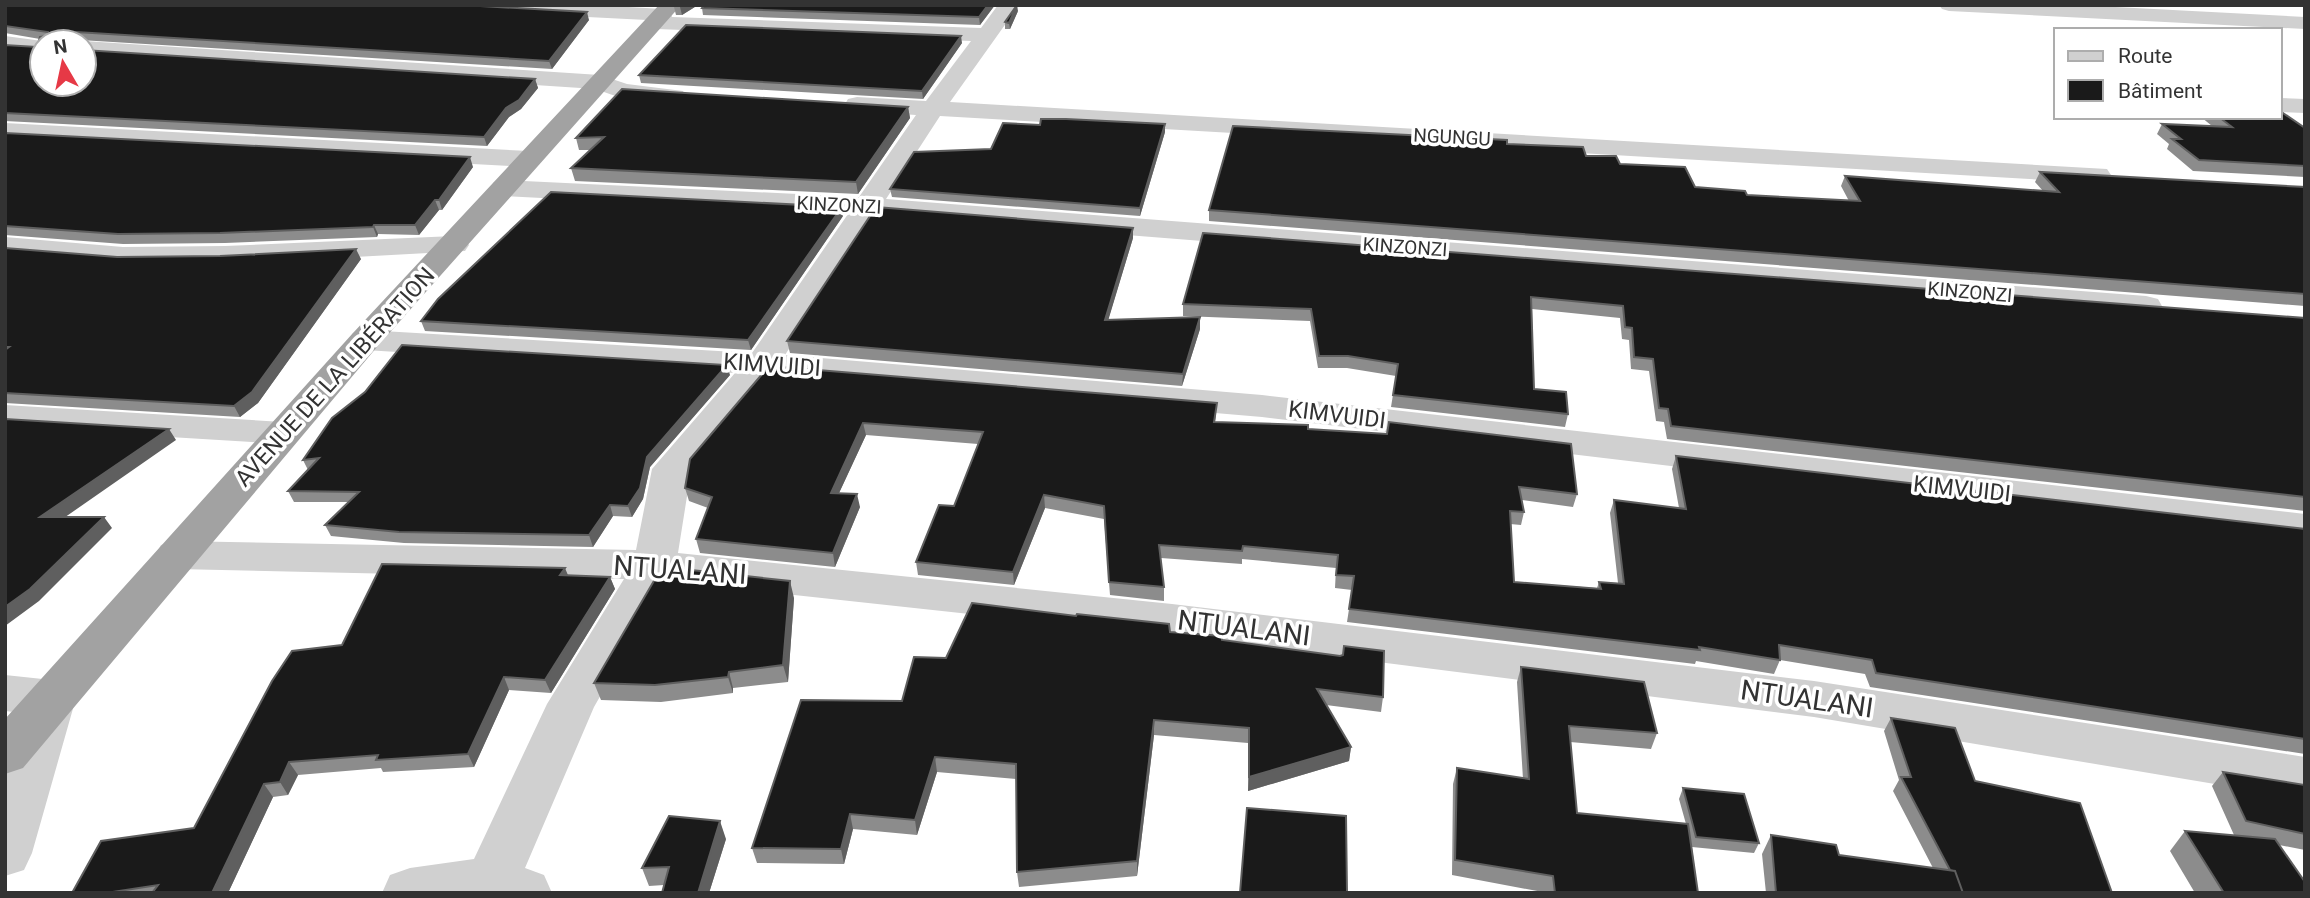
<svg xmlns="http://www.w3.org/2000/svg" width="2310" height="898" font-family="Roboto,sans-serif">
<rect width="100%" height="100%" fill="#fff"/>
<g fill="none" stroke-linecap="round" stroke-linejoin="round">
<path fill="#d0d0d0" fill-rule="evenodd" d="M458 5H594L663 9 670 11 672 17 981 28 998 5H1019L950 102 2107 169 2111 175 2107 181 2097 183 940 116 886 199 2146 296 2158 299 2162 306 2158 313 2146 316 876 215 785 355 1262 395 2305 514V542L1262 417 771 375 691 471 678 553 1172 604 1814 681 2305 757V799L1814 717 1172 636 666 581 594 707 525 868 544 875 552 893H382L390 875 410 868 474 859 547 704 624 579 176 569 161 565 155 555 161 545 176 541 636 550 652 469 735 373 365 350 353 347 348 340 353 333 365 330 752 353 848 214 504 196 494 194 490 188 494 182 504 180 859 197 916 115 857 111 848 109 845 104 848 99 857 97 926 101 971 41 656 29 649 27 645 23 647 20 468 11 461 9Z
M1939 5H2077L2305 17V29L1949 11 1942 9Z
M5 36 50 42H42V53L5 50Z
M84 41 600 75 627 84 683 91 686 96 683 101C656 108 621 99 596 89L84 55V42H81Z
M2280 98 2305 99V113L2280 112Z
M5 123 529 151 538 153 542 159 538 165 529 167 5 139Z
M454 236 465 239 469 245 465 251 225 264 123 265 5 255V237L123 247 225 246Z
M5 405 283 422 296 425 302 433 296 441 283 444 5 427Z
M5 675 52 680 69 685 76 698 32 853 24 870 5 876V767L23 713 5 711Z"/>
<path fill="#a2a2a2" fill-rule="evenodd" d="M659 5H681L377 347 23 768 5 774V719L353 333Z"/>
</g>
<path fill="#8c8c8c" d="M5 5 589 20 552 69 80 40 42 84 535 79 538 88 521 109 509 117 487 146 5 121V45L37 47 40 39 5 33Z
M675 5H698L682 15H676L674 7Z
M704 5H995L980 25 703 15 702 8Z
M1018 11 1010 29H1005V22Z
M962 43 923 99 641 83 639 75Z
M908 107 910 118 858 194 575 181 571 168 591 150H579L576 138Z
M2201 117H2280L2305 128V177L2193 171 2167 149 2169 144 2157 134 2162 124 2212 126Z
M1165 132 1140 216 892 197 890 189 991 149Z
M5 133 473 167 442 210H439L419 235 378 234 377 237 225 243 123 244 5 235Z
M1507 144 1586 156 1620 164 1695 187 1747 195 1849 201 1841 186 1845 176 2043 191 2035 182 2040 172 2305 187V306L1209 221V210Z
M843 216 751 350 425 331 421 321Z
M1133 228V238L1108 320 1200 317V329L1182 386 790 353 787 341Z
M1203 233 2305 318V511L1667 439 1664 422 1656 421 1649 371 1631 369 1629 340 1622 339 1620 318 1532 309 1534 389 1568 414 1565 427 1391 407 1396 376 1347 368H1318L1310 321 1183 316V304Z
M5 248 117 257 361 259 258 403 240 417 5 403Z
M769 366 1216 416 1215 422 1308 429 1577 494 1573 507 1522 500 1524 512 1521 525 1510 524 1514 582 1597 588 1599 582 1618 583 1610 513 1614 500 1679 508 1672 469 1676 456 2305 529V754L1870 687 1865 674 1780 660 1774 674 1696 661 1695 664 1347 622 1352 590 1335 588 1336 568 1242 559V564L1161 558 1164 587V601L1110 595 1104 519 1045 508 1014 585 918 575 916 562 954 506 978 444 866 435 839 493 860 507 835 567 700 553 696 539 708 508 689 501 685 488Z
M730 375 650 467 643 499 632 517 613 516 593 547 404 543 331 536 325 525 348 502H294L288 491 308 470 303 460Z
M568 576 610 577 615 589 551 693 509 690 474 767 383 772 381 768 298 775 288 795 273 797 228 893H72L194 828 342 645Z
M794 598 788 682 733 688V693L661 702 601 700 594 683Z
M1170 632 1222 640 1383 697 1381 712 1326 705 1351 747 1349 761 1248 791V743L1154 735 1137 876 1019 887 1017 872 1016 779 937 772 917 835 853 829 844 864 757 863 752 848 946 658Z
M1521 667 1657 733 1651 749 1570 742 1577 813 1686 824 1679 799 1683 788 1759 843 1754 853 1692 847 1698 893H1548L1452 875 1453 784 1457 768 1523 779 1517 682Z
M1891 718 1975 781 2112 893H1766L1762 854 1771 835 1839 855 1933 868 1893 791 1899 780 1884 731Z
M2223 772 2305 785V850L2279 845 2305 893H2195L2170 851 2185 831 2239 836 2234 835 2212 786Z
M726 839 709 893H662L664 885 649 886 642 868Z"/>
<path fill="#5f5f5f" d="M683 5H698L682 15 680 7Z
M988 5H995L980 25 979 17Z
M1017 5 1018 11 1010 29 1009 23Z
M587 12 589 20 552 69 549 61Z
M76 32 80 40 79 42H77L74 34Z
M961 36 962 43 923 99 922 91Z
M535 79 538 88 521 109 509 117 487 146 484 137 506 108Z
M908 107 910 118 858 194 856 182Z
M1165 124V132L1140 216V208Z
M470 157 473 167 442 210 439 200Z
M435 200 439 210 419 235 415 225Z
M842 207 843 216 751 350 748 340Z
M374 225 378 234 377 237 373 227Z
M1133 228V238L1105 331V320Z
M356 249 361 259 258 403 240 417 234 406Z
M1200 317V329L1182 386 1183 374Z
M727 365 730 375 650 467 643 499 632 517 628 506 647 457Z
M863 423 866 435 833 506 831 493Z
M169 429 176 440 48 529 40 517Z
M857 494 860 507 835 567 833 553Z
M1044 495 1045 508 1014 585 1013 572Z
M610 505 613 516 593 547 589 535Z
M104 517 112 528 39 601 5 626V607Z
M565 568 570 580 560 575Z
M610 577 615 589 551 693 545 680Z
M790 581 794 598 788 682 783 665Z
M729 672 733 688V693L728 677Z
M504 677 509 690 474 767 468 754Z
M1154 720V735L1137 876V861Z
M1351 747 1349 761 1248 791 1249 777Z
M935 757 937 772 917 835 915 820Z
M289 762 298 775 288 795 280 782Z
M264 784 273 797 228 893H212Z
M850 814 853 829 844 864 841 849Z
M720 821 726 839 709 893H698Z"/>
<path fill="#1a1a1a" stroke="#5f5f5f" stroke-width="2" d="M5 5H463L587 12 549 61 76 32 74 34 77 42H42V84H84V50L535 79 519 100 506 108 484 137 5 113V45L37 47 40 37 48 36V32L5 26Z
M704 5H988L979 17 702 8Z
M1017 5 1009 23 1005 22Z
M686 25 961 36 922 91 639 75Z
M622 89 908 107 856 182 571 168 604 137 576 138Z
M2280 111 2305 128V166L2199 160 2172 139H2181L2162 124 2232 127 2219 117H2280Z
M1041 119H1066L1165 124 1140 208 890 189 914 152 991 149 1003 123 1040 125Z
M1233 126 1507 140V144L1583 147 1586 156H1616L1620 164 1685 167 1695 187 1745 191 1747 195 1860 201 1845 176 2059 192 2040 172 2305 187V294L1209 210Z
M5 133 470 157 439 200H435L415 225H374L373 227 220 233 118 234 5 226Z
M551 192 842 207 748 340 421 321 438 299Z
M876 207 1133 228 1105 320 1200 317 1183 374 787 341Z
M1203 233 2305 318V497L1671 426 1668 409 1659 408 1653 359 1634 357 1632 328 1625 327 1623 306 1531 297 1534 389 1566 392 1568 414 1393 395 1398 364 1348 356H1319L1311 309 1183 304Z
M5 248 117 257 220 256 356 249 252 392 234 406 5 393V350L9 347H5Z
M402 345 727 365 647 457 640 488 628 506 610 505 589 535 399 532 325 525 359 492 288 491 319 458 303 460 332 418 365 392Z
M769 366 1217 403 1214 422 1308 425V429L1387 434 1389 422 1571 444 1577 494 1519 487 1524 512 1510 511 1514 582 1601 589 1599 582 1624 584 1614 500 1686 509 1676 456 2305 529V739L1876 673 1872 660 1779 645 1780 660 1699 647 1700 650 1349 609 1354 576 1336 575 1338 555 1243 546 1242 551 1159 545 1164 587 1109 582 1104 506 1044 495 1013 572 916 562 939 505 954 506 983 432 863 423 831 493 857 494 833 553 696 539 712 497 685 488 690 459Z
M5 419 169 429 40 517H104L30 589 5 607Z
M382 564 565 568 560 575 610 577 545 680 504 677 468 754 376 760 378 755 289 762 280 782 264 784 212 893H152L158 885 106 893H72L101 841 194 828 272 681 292 651 342 645Z
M682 569 790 581 783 665 729 672 728 677 655 685 594 683 658 574H680Z
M972 603 1076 616 1077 614 1169 624 1170 632 1222 636V640L1340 656 1343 655 1344 646 1384 651 1383 697 1317 689 1351 747 1249 777V728L1154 720 1137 861 1017 872 1016 764 935 757 915 820 850 814 841 849 752 848 801 700 902 701 914 657 946 658Z
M1521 667 1644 682 1657 733 1569 726 1577 813 1688 824 1698 893H1555L1553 876 1455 860 1457 768 1529 779Z
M1891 718 1955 728 1975 781 2080 803 2112 893H1963L1955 871 1950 870 1901 777H1911Z
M2223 772 2305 785V834L2246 821Z
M1683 788 1744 794 1759 843 1696 837Z
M1247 808 1346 816 1347 893H1240Z
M669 816 720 821 698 893H662L669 867 642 868Z
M2185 831 2275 839 2305 882V893H2224Z
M1771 835 1836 845 1839 855 1955 871 1963 893H1776Z"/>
<g text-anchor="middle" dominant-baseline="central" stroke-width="7" stroke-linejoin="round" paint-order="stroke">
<g font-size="19" fill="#333" stroke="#fff">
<text transform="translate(1452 137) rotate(3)">NGUNGU</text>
<text transform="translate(839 205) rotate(3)">KINZONZI</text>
<text transform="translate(1405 247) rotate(4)">KINZONZI</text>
<text transform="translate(1970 292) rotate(5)">KINZONZI</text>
</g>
<g font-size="23" fill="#333" stroke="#fff">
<text transform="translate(772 365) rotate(4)">KIMVUIDI</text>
<text transform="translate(335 377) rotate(-48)">AVENUE DE LA LIBÉRATION</text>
<text transform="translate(1337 415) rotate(7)">KIMVUIDI</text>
<text transform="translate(1962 489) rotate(6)">KIMVUIDI</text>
</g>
<g font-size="28" fill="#333" stroke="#fff">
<text transform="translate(680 570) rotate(4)">NTUALANI</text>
<text transform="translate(1244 628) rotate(7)">NTUALANI</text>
<text transform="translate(1807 699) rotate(8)">NTUALANI</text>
</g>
</g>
<rect width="2310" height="898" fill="none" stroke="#333333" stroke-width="14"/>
<rect x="2054" y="28" width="228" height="91" fill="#ffffff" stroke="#adadad" stroke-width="2"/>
<rect x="2068" y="51" width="35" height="10" fill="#d0d0d0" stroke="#adadad" stroke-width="2"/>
<text x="2118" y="63" font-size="21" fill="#333333">Route</text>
<rect x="2068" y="80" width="35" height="21" fill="#1a1a1a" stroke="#adadad" stroke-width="2"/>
<text x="2118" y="98" font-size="21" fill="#333333">Bâtiment</text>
<g transform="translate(63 63) rotate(351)"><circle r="33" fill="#ffffff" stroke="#adadad" stroke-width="2"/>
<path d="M0-5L12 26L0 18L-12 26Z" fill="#e63946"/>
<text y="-10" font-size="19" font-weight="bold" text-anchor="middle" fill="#333333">N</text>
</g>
</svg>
